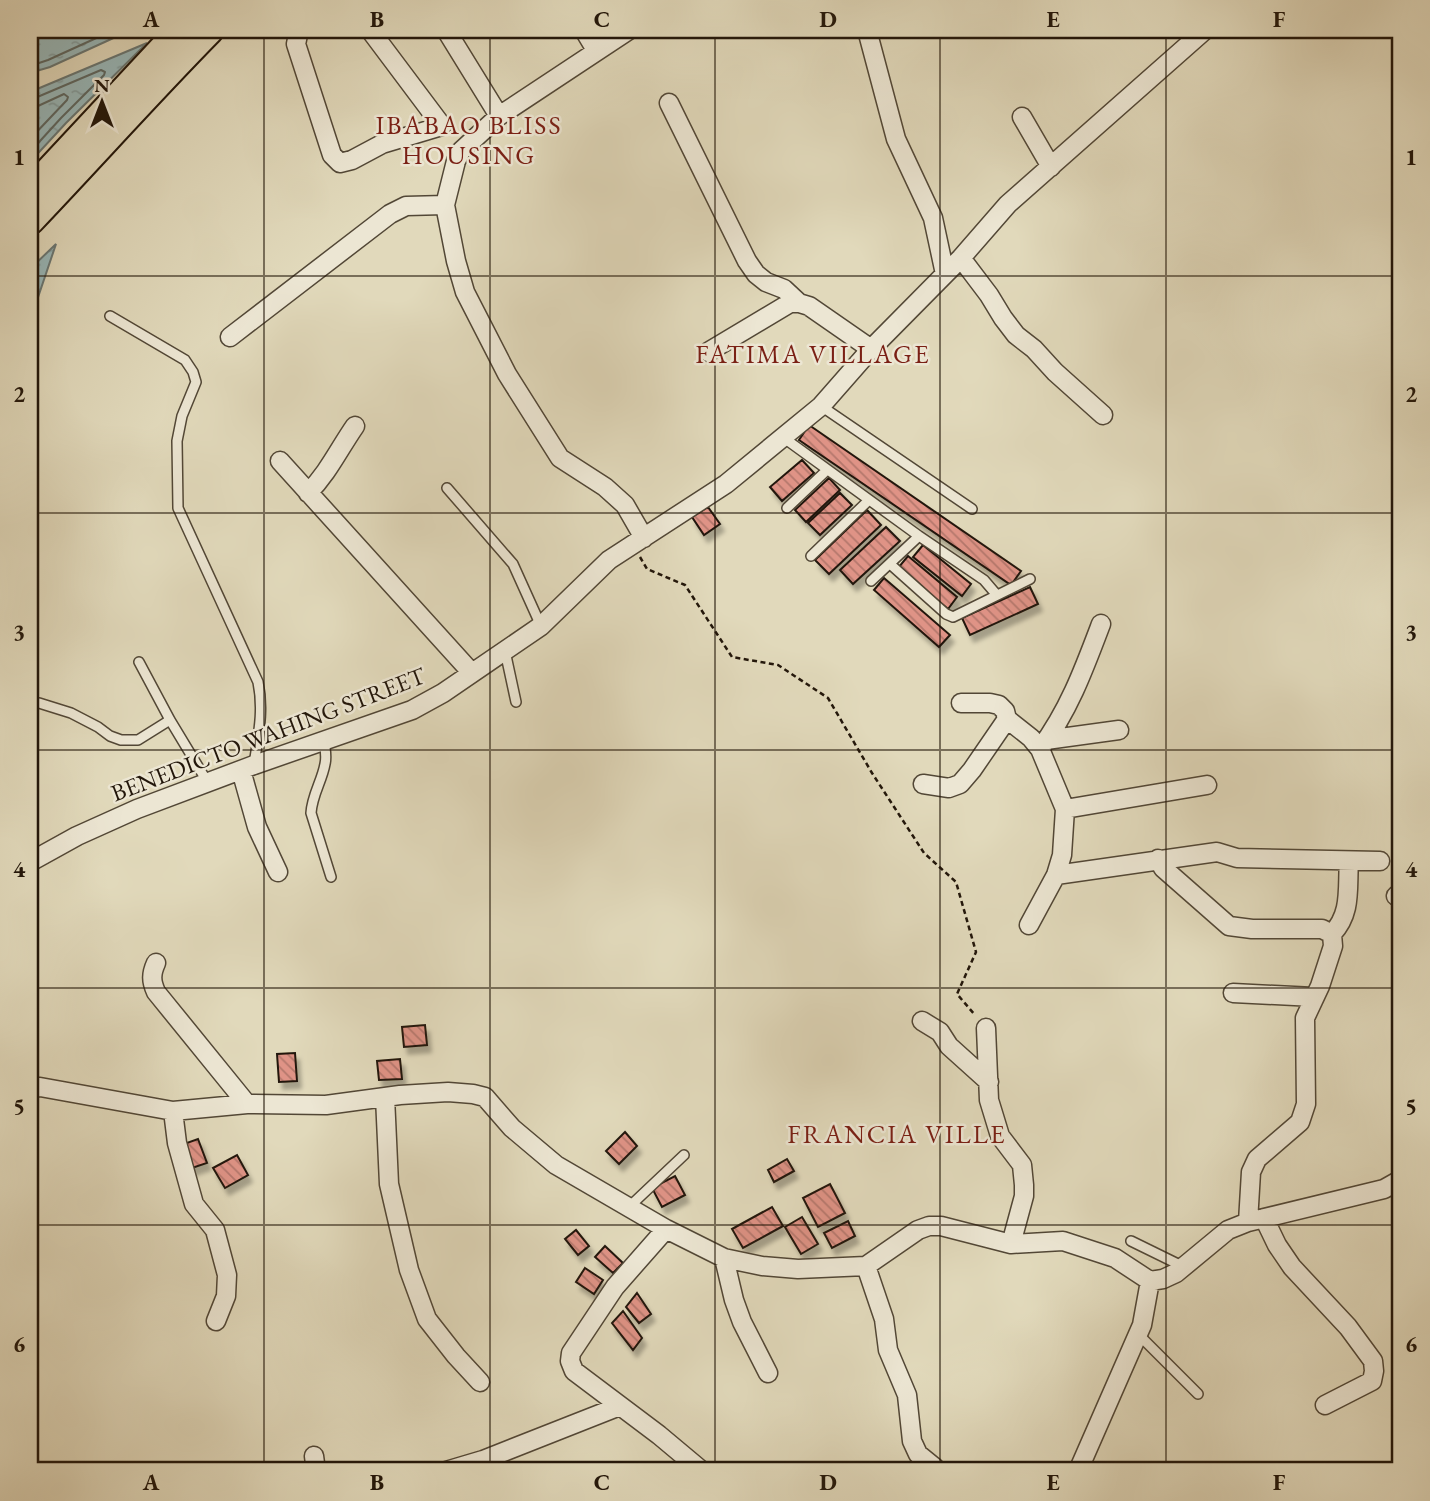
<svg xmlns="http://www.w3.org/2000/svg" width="1430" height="1501" font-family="'EB Garamond',serif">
<defs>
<pattern id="water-ripples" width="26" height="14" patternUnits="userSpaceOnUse" patternTransform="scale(1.75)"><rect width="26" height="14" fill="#98b8ba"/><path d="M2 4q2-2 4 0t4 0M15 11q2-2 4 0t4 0" fill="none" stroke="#839d9f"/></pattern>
<pattern id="building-back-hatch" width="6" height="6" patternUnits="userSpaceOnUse" patternTransform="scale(1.75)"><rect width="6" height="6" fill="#df9386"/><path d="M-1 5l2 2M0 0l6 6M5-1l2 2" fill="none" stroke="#b4776c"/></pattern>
<filter id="shadow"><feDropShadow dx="4" dy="7" stdDeviation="2" flood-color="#0004"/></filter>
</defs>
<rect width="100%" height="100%" fill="#e1d9bb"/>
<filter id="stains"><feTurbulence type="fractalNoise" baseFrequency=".00286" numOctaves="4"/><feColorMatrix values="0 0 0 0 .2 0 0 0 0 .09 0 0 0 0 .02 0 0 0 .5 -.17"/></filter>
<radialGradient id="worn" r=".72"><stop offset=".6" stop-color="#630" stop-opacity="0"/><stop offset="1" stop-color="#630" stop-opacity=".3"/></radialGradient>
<path fill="url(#water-ripples)" stroke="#697774" stroke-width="2" d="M30 30H131L50 67 30 73Z
M147 43 66 123 30 162V92Z
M56 244 30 321V269Z"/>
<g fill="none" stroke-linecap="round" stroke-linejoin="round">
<path stroke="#5d6762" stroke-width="2" d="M30 66 48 60 114 30
M30 98H35L101 70 105 72 104 75 61 118 30 152
M30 107 38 106 64 94 68 97 67 100 30 139"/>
</g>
<path fill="url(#building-back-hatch)" stroke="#22160a" stroke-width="2" filter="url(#shadow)" d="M809 425 1021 571 1011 585 799 440Z
M802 460 814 473 782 501 770 487Z
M829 478 840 490 806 522 795 510Z
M840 493 852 505 820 535 808 523Z
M708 507 720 524 704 535 692 517Z
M867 510 881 525 829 574 815 560Z
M886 527 900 541 853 584 840 570Z
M923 545 971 584 962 596 913 557Z
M908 556 957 597 948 609 898 568Z
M884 578 950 635 939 647 874 590Z
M1030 587 1038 604 970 635 962 618Z
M425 1025 427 1045 404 1047 402 1027Z
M295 1053 297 1081 279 1082 277 1054Z
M400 1059 402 1079 379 1080 377 1061Z
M625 1132 637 1146 619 1164 606 1151Z
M198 1139 207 1163 189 1169 181 1145Z
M237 1155 248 1175 225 1188 213 1168Z
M787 1159 794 1171 774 1182 768 1170Z
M675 1176 685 1195 662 1207 652 1188Z
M830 1184 845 1213 818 1227 803 1198Z
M772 1207 783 1226 743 1248 732 1229Z
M802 1217 818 1244 801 1254 785 1227Z
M848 1221 855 1236 832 1248 824 1233Z
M576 1230 589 1246 578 1255 565 1239Z
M605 1246 623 1263 613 1273 595 1257Z
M585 1268 603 1280 594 1294 576 1282Z
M637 1293 651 1314 639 1323 626 1307Z
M623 1311 642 1338 633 1350 612 1323Z"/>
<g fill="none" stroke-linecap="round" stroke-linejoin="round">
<defs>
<path id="lane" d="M110 316 185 360 193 372 196 382 182 416 177 441 178 508 258 682C264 711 258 736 254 765
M821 406 972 509
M784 438 919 536 984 580 996 594
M447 488 513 564 541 626
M787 508 827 470
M811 556 869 500
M890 564 946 614 953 617 1030 579
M871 581 919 536
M505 651 516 702
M139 662 170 720 208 783
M30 703H39L71 713 98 727 110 736 121 740H138L170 720
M324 741C325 749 327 756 325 764 322 781 312 795 311 813L331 877
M629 1207 684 1155
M1131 1241 1184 1267
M1138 1334 1198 1394"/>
<path id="street" d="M299 30 296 44 332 155 340 163 352 160 382 144 442 126 370 30
M446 30 499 116
M584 30 596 50
M629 30 499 116 461 151 456 161 445 205 456 261 465 292 507 374 560 458 605 487 625 505 644 538
M867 30 896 139 933 218 945 274
M669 103 747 261 756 274 766 282 784 289 799 303
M1022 117 1051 167
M961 258 989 295 1003 318 1016 335 1034 349 1055 372 1103 415
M230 337 390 214 406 206 445 205
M708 352 790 303H799L809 306 871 349
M280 461 471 672
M308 493C328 473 339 449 355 426
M961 703H990L999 705 1005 711 1007 719 1031 738 1040 749 1065 809
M1046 740 1119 730
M1040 749C1069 710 1084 669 1101 624
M241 770 257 827 278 872
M923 784 949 788 960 784 972 770 1007 719
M1158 859 1163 868 1229 926 1252 929H1322L1332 934
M30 862 77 836 137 809 254 765 412 710 443 693 541 626 609 560 726 484 821 406 871 349 961 258 1008 204 1205 30
M1056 875 1217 852 1237 858 1380 861
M1396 896 1400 893
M1029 925 1056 875 1062 855 1065 809 1207 785
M156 963C151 974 151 981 156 992L247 1104
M1233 993 1314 997
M922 1021 940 1032 949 1046 989 1082
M986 1028 989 1100 1000 1136 1022 1165 1024 1185V1196L1011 1244
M30 1088 40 1087 173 1111 247 1104 326 1105 400 1095 448 1092 473 1094 485 1097 512 1128 556 1165 666 1229 724 1258 762 1266 798 1269 866 1266 918 1230 929 1226H941L1011 1244 1063 1241 1115 1258 1150 1281 1163 1279 1176 1273 1228 1230 1248 1222 1384 1189 1400 1180
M385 1097 389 1184 409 1270 427 1319 456 1356 480 1382
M173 1111 177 1143 194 1204 215 1230 227 1275 226 1296 216 1321
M1264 1218 1277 1245 1292 1267 1348 1327 1373 1361 1374 1371 1372 1381 1325 1405
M1248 1222 1251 1172 1257 1159 1300 1122 1306 1104 1305 1018 1320 986 1333 946 1332 934C1352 913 1347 889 1349 861
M666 1229 615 1287 571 1353 570 1361 574 1371 659 1435 702 1471
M724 1258 734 1300 742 1322 768 1373
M866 1266 884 1319 888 1350 907 1395 912 1441 918 1454 934 1467 938 1471
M314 1456 316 1471
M446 1471 483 1460 620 1406
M1078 1471 1142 1325 1150 1281"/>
<path id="primary" d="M30 192 181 30
M30 220C90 157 148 92 209 30"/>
</defs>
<use href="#lane" stroke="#524736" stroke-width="12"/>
<use href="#street" stroke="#524736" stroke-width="21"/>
<use href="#primary" stroke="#22160a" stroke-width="32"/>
<path stroke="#22160a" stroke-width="2.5" stroke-dasharray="5 3.5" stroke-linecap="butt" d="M640 557 647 569 685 585 732 657 778 665 828 698 872 773 924 853 956 882 976 952 957 994 975 1015"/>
<use href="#lane" stroke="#ece6d3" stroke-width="9"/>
<use href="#street" stroke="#ece6d3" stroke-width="18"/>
<use href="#primary" stroke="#e1d9bb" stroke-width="28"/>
</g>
<path fill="none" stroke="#22160a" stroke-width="2" stroke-opacity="0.55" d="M264 30V1471M490 30V1471M715 30V1471M940 30V1471M1166 30V1471M30 276H1400M30 513H1400M30 750H1400M30 988H1400M30 1225H1400"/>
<g text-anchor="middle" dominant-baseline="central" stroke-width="5" stroke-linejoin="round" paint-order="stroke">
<g font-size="24" fill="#22160a" stroke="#ece6d3">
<text transform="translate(268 734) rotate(-21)">BENEDICTO WAHING STREET</text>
</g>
<g font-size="26" letter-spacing="2" fill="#7a1f14" stroke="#ece6d3">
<text x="469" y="125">IBABAO BLISS<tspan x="469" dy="30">HOUSING</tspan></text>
<text x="813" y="354">FATIMA VILLAGE</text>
<text x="897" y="1134">FRANCIA VILLE</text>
</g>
</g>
<rect width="1430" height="1501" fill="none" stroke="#e1d9bb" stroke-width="77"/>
<g transform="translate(102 102)" stroke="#ece6d3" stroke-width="5" paint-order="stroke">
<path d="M0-5L12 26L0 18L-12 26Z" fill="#22160a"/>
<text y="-10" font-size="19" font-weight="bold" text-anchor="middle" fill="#22160a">N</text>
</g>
<rect x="38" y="38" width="1354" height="1424" fill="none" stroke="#22160a" stroke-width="2.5"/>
<g font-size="23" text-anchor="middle" font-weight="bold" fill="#22160a">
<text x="151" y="27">A</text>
<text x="377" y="27">B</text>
<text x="602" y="27">C</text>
<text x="828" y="27">D</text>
<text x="1053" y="27">E</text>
<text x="1279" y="27">F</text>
<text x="19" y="165">1</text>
<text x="1411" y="165">1</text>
<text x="19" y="402">2</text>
<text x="1411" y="402">2</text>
<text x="19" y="640">3</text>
<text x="1411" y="640">3</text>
<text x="19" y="877">4</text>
<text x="1411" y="877">4</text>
<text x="19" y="1114">5</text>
<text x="1411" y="1114">5</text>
<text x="19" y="1352">6</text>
<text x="1411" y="1352">6</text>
<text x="151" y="1490">A</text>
<text x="377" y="1490">B</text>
<text x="602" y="1490">C</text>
<text x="828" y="1490">D</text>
<text x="1053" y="1490">E</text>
<text x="1279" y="1490">F</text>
</g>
<rect width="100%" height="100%" filter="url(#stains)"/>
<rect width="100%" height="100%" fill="url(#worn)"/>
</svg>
